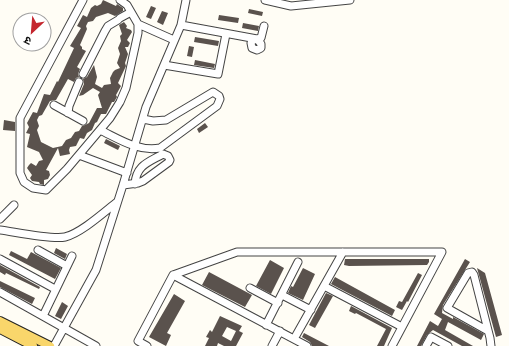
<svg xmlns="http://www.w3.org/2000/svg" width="509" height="346" font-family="Bitter,'Noto Sans Devanagari',serif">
<rect width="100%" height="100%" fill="#fffdf5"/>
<path fill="#5a524d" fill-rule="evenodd" d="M103 0 116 6 117 4 123 8V11L115 16 108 13 96 17 93 21 88 22 86 26 87 29 80 45 82 47V49L86 51 77 67 80 69 78 74 79 77 76 78 74 82 68 79 56 100 50 101 42 115 39 116 37 120 39 126 37 130 41 142 53 148 62 146 66 140 71 138 75 132 79 131 82 126 85 125 89 123 97 108H102L98 95 100 92 93 88 83 95 79 96 84 84 83 79 87 77 94 65 97 77 95 84 102 88 104 85 111 84 110 78 113 72 115 70 120 68 117 63 120 54 118 48 121 41 120 36 122 34 119 25 124 22 127 26 126 28 131 30 132 32 127 40 130 43 128 47H125L128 54 125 63 126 66 118 83 121 86 116 95 117 97 114 102H112L106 114H101L97 122 95 123 92 130 87 133 84 139 80 138 76 146 70 147 69 150 70 154 60 156 58 148 46 170 49 171 50 175 48 179 44 180V185L40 184 39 182 32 181 30 178 32 175 27 168 29 165 31 163 36 166 39 161 43 160 39 152 27 147 30 134 26 133 29 127 27 123 33 112 37 113 44 94 50 95 57 81 58 82 74 48 70 46 81 28 77 26 83 15 87 17 91 8 95 5 97 6 101 4Z
M151 6 156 8 151 19 146 17Z
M249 9 263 12 262 16 248 13Z
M162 11 168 13 163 25 157 22Z
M219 15 239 18 238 23 218 20Z
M243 23 259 26 258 31 242 28Z
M195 37 219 41 218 46 194 42Z
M189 46 194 47 192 57 187 56Z
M195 60 215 64 214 68 194 65Z
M4 120 15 122V131L3 130Z
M205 123 208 127 199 133 197 129Z
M106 139 120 146 118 150 104 143Z
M56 248 67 254 65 259 54 253Z
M11 251 27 259 31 252 61 268 55 279 9 255Z
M345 259H429V262L427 265 349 266 344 265Z
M465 259 470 262 443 305 442 313 453 319V317L484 334 481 340 448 322 445 330 473 346H462L433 330 427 335 421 346H417L430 321 438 326 442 319 434 314Z
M270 260 284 268 271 294 256 286Z
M0 265 40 287 39 289 6 273 5 275 0 272Z
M303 268 315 274 303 300 288 293 291 286 293 287Z
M477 268 485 273 502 335 496 337Z
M209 272 252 295 245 307 202 285Z
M418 273 422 275 408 302 407 301 402 310 396 307 399 301 402 302Z
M335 277 395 310 392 316 331 284Z
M0 281 35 298 32 304 0 287Z
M326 293 333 296 315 328 309 325Z
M174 294 185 301 167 333 171 335 166 346 149 337Z
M62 302 68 306 61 319 55 316Z
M351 306 392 328 384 346H377L386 329 356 313 355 314 349 311Z
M220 316 242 326 239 331 243 333 236 346H224L218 343 217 346H205L209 338 206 337 210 330 212 332ZM227 327 236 331 231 341 222 336Z
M304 333 329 346H312L310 342 302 337Z"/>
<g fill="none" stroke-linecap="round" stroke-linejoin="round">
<defs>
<path id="minor" d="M83 0 20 118V173L24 182 33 188 46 190 67 169 110 118 120 102 126 88 138 33V24L127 5 120 0
M265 0 291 6 350 0
M120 18 131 12
M138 24 174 40
M181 25 257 39 261 44V48L257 50 252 48 251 43 253 40 261 38 264 26
M164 65 218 74 226 34
M83 74 105 31 108 26 118 20
M54 105 83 121
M68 113 69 106 79 82
M100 130C119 139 138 152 160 148L217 106 220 99 219 96 213 92 166 120 153 121 143 119
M79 155 127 173
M123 185 138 183 143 181 169 162 170 160 168 156 163 154C149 162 136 165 135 184
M0 219 14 205
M0 230C15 232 52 240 65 237 81 233 103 213 117 202
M38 250 67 266
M0 259 55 289
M173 275 307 346
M324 286 402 327
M250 288 278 303
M0 292 96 346
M282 295 311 310
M43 316 72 256
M266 325 298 262
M488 331 447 308 468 273 472 272 474 275 490 338 491 346
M294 339 343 252
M54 346 96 270 123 185 146 107 181 25 186 0
M147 346 138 341 173 275 237 252H442L392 346
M272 346 280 331
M426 346 431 337 448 346"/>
<path id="major" d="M0 321 50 346
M0 329 33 346"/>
</defs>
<use href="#minor" stroke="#444" stroke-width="9"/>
<use href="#major" stroke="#222" stroke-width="10"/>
<use href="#minor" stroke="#fff" stroke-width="7"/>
<use href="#major" stroke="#f9d66b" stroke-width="8"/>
</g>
<g transform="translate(32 32) rotate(206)"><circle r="19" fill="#ffffff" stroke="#a0a0a0"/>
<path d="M0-3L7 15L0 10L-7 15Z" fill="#c4262e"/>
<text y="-6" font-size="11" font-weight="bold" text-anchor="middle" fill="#111111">उ</text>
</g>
</svg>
